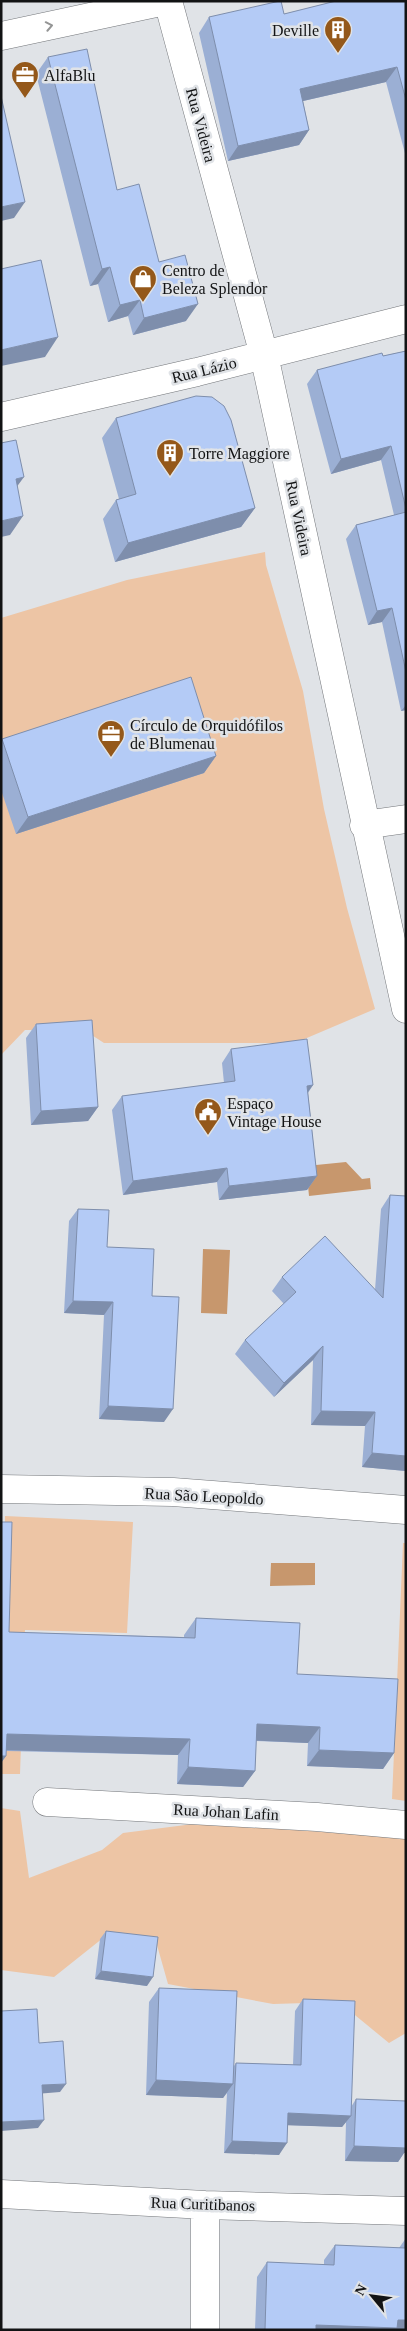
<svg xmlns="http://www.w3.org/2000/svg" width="407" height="2331" font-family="Georgia,serif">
<rect width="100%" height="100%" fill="#e0e3e7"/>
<path fill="#edc5a5" d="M265 552 266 565 303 691 324 809 347 908 375 1009 295 1043H104L84 1030H25L1 1055V618L127 580Z
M5 1516 133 1522 127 1633 25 1630 20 1774H1Z
M403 1543H406V1801L392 1799Z
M1 1808 20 1811 29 1878 102 1850 123 1833 201 1823 406 1838V2033L389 2043 339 2002 273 2004 168 1984 155 1938H103L54 1977 1 1970Z"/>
<path fill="#c7976d" d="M346 1162 362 1179 370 1178 371 1189 309 1196 306 1166Z
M203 1249 230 1250 227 1314 201 1313Z
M271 1563H315V1585L270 1586Z"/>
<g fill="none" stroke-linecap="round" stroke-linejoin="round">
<defs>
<path id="minor" d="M168 1 264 355 406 1009
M1 417 197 372 406 319
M364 825 406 819
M1 1489 173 1492 406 1510
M47 1802 317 1817 406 1825
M1 2194 205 2205 406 2211
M205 2330V2205"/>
<path id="major" d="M1 36 165 1"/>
</defs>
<use href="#minor" stroke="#73767a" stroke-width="29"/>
<use href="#major" stroke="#73767a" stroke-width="29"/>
<use href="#minor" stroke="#fff" stroke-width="28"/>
<use href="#major" stroke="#fff" stroke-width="28"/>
</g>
<path fill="#9bafd4" d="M406 1V157L386 82 303 101 309 130 299 145 228 161 199 33 209 17 284 14Z
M48 57 117 190 159 262 186 321 133 335 128 316 108 322 98 284 90 286 36 74Z
M406 351V710L401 711 382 622 368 625 346 539 356 525 394 515 381 460 331 474 307 384 317 370Z
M116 418 255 508 241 527 115 562 103 519 116 500 119 499 102 438Z
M2 739 216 756 204 773 16 834 1 790V741Z
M36 1024 98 1107 88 1121 31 1125 26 1038Z
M231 1049 313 1085 308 1093 317 1176 307 1190 219 1200 217 1182 123 1195 112 1110 122 1096 224 1083 222 1063Z
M390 1195 406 1471 362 1467 365 1426 311 1425 313 1360 274 1397 235 1354 245 1340 284 1304 272 1291 282 1277 375 1290 381 1209Z
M78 1209 107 1247 152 1296 164 1422 99 1419 104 1315 64 1313 69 1221Z
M1 1522 9 1632 184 1637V1635L196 1618 297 1674 394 1753 383 1769 307 1766 308 1743 256 1741 255 1771 243 1787 177 1784 178 1755 6 1751V1756L1 1763Z
M106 1931 147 1986 95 1979 100 1939Z
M159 1988 234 2066 236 2063 293 2065 295 2011 303 1999 351 2107 356 2099 404 2153 398 2162 345 2161 346 2122 342 2127 288 2125 279 2155 224 2153 227 2093 223 2098 146 2095 149 2002Z
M406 2238V2330H255L257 2277 267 2262 324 2265V2260L335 2245 399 2248Z"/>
<path fill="#7e8eac" d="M397 67 386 82 290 104 300 89Z
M309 130 299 145 228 161 238 146Z
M25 202 14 218 1 221V207Z
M110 267 98 284 90 286 102 269Z
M140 300 128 316 108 322 120 305Z
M198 304 186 321 133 335 144 318Z
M58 337 45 357 1 366V350Z
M391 446 381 460 331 474 341 459Z
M24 477 10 496 16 479Z
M255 508 241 527 115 562 128 543Z
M23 516 10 535 1 537V521Z
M392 608 382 622 368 625 377 611Z
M406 705V710L401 711Z
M216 756 204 773 16 834 28 817Z
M313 1085 303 1099 307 1086Z
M98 1107 88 1121 31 1125 41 1111Z
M227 1168 217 1182 123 1195 133 1181Z
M317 1176 307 1190 219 1200 229 1186Z
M73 1301 113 1302 104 1315 64 1313Z
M323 1346 313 1360 274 1397 284 1383Z
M108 1406 173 1409 164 1422 99 1419Z
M321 1411 375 1412 365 1426 311 1425Z
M372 1453 406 1456V1471L362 1467Z
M257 1724 320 1727 308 1743 246 1740Z
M7 1734 190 1739 178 1755 1 1750Z
M319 1750 394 1753 383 1769 307 1766Z
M1 1756H6L1 1763Z
M188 1767 255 1771 243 1787 177 1784Z
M101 1971 153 1977 147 1986 95 1979Z
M156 2080 233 2084 223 2098 146 2095Z
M66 2084 60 2092 36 2094 42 2085Z
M288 2113 351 2116 342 2127 280 2125Z
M44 2120 38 2128 1 2131V2122Z
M232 2141 287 2143 279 2155 224 2153Z
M406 2142V2153H404L398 2162 345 2161 354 2146Z
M398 2320H406V2330H313L316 2325Z"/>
<path fill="#b4cbf6" stroke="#7e8eac" d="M280 1H281L284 14 336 1H406V100L397 67 300 89 309 130 238 146 209 17Z
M87 49 117 190 139 184 159 262 185 255 198 304 144 318 140 300 120 305 110 267 102 269 48 57Z
M1 96 25 202 1 207Z
M41 260 58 337 1 350V269Z
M406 351V509L391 446 341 459 317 370 382 353 383 356Z
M196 396 212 397 224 406 231 420 255 508 128 543 116 500 136 494 116 418Z
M16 440 24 477 16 479 23 516 1 521V443Z
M406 512V672L392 608 377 611 356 525Z
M191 677 216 756 28 817 2 739Z
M92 1020 98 1107 41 1111 36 1024Z
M307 1039 313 1085 307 1086 317 1176 229 1186 227 1168 133 1181 122 1096 235 1081 231 1049Z
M390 1195 406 1196V1456L372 1453 375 1412 321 1411 323 1346 284 1383 245 1340 296 1292 282 1277 325 1236 383 1298Z
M78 1209 109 1210 107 1247 154 1249 152 1296 179 1297 173 1409 108 1406 113 1302 73 1301Z
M1 1522H12L9 1632 195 1638 196 1618 300 1623 297 1674 398 1679 394 1753 319 1750 320 1727 257 1724 255 1771 188 1767 190 1739 7 1734 6 1756H1Z
M106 1931 158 1937 153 1977 101 1971Z
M159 1988 237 1991 233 2084 156 2080Z
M303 1999 355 2001 351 2116 288 2113 287 2143 232 2141 236 2063 301 2065Z
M37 2009 39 2043 63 2041 66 2084 42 2085 44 2120 1 2122V2011Z
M356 2099 406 2101V2148L354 2146Z
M406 2238V2320H398L397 2328 316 2325V2330H265L267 2262 334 2265 335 2245 405 2248Z"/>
<defs><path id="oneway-chevron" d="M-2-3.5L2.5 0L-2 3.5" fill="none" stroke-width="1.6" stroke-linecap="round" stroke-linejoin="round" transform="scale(1.25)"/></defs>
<use stroke="#949595" href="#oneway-chevron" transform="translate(49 26) rotate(-11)"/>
<defs>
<symbol id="building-pin" viewBox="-11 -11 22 30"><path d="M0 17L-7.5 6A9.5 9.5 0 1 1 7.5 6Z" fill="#94581a" stroke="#e0e3e7"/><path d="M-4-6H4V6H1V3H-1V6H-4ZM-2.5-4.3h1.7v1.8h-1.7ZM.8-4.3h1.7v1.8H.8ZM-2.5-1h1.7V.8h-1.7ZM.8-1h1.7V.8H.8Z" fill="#fff"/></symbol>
<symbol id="office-pin" viewBox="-11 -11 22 30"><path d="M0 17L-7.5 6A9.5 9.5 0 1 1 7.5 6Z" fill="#94581a" stroke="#e0e3e7"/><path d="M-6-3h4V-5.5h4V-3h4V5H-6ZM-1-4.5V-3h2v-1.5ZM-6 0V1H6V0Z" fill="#fff"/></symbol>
<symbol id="shop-pin" viewBox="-11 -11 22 30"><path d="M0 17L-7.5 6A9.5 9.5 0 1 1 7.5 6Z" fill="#94581a" stroke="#e0e3e7"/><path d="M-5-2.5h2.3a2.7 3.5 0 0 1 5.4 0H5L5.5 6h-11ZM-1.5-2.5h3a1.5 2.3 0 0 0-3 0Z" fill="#fff"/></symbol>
<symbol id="civic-pin" viewBox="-11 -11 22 30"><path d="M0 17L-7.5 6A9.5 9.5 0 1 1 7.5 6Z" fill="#94581a" stroke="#e0e3e7"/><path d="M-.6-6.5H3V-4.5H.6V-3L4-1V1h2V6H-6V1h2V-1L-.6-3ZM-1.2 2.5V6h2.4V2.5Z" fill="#fff"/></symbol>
</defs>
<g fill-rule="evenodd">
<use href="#building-pin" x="322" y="14" width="32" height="43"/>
<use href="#office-pin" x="9" y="59" width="32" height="43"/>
<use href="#shop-pin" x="127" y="263" width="32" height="43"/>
<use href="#building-pin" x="154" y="437" width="32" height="43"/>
<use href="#office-pin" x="95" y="718" width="32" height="43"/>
<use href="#civic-pin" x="192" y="1096" width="32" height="43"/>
</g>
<g text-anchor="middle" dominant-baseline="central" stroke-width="5" stroke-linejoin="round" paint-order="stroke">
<g font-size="16" fill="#121314" stroke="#e0e3e7" text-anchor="start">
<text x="319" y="30" text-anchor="end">Deville</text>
<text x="44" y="75">AlfaBlu</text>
<text x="162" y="270">Centro de<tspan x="162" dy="18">Beleza Splendor</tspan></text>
<text x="189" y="453">Torre Maggiore</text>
<text x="130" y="725">Círculo de Orquidófilos<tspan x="130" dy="18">de Blumenau</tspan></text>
<text x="227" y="1103">Espaço<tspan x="227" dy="18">Vintage House</tspan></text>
</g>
<g font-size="16" fill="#121314" stroke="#e0e3e7">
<text transform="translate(201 125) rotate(75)">Rua Videira</text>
<text transform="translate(204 370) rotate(-14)">Rua Lázio</text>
<text transform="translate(299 518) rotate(78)">Rua Videira</text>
<text transform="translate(204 1496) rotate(3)">Rua São Leopoldo</text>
<text transform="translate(226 1812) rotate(3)">Rua Johan Lafin</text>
<text transform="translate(203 2204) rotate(2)">Rua Curitibanos</text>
</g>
</g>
<rect width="407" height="2331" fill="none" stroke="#121314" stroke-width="5"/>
<g transform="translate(372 2296) rotate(299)" stroke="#e0e3e7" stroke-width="4" paint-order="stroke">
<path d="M0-4L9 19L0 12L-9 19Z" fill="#121314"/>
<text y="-8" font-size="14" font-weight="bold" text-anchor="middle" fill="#121314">N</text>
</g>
</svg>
